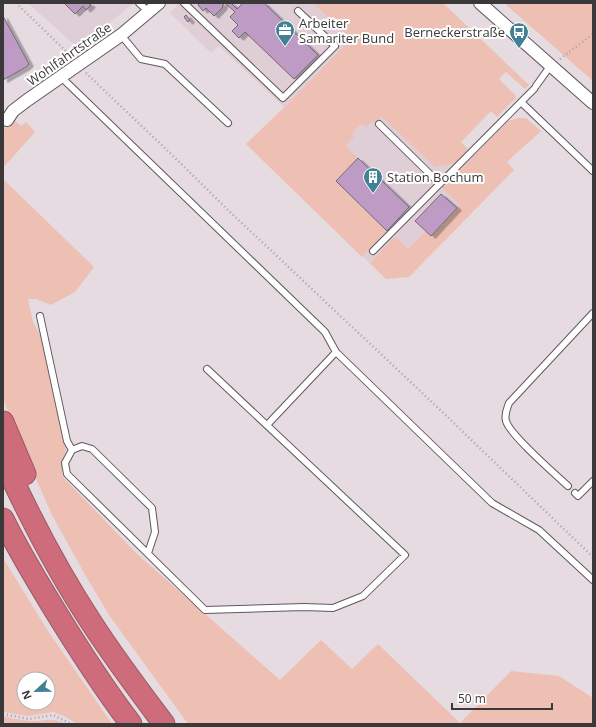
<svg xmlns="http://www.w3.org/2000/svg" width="596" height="727" font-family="'Open Sans',sans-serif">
<defs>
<filter id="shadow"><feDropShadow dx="4.5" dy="2.5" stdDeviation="0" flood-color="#0004"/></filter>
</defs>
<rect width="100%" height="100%" fill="#e5dbe0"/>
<path fill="#e0ced7" d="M28 3H134L78 48Z
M179 3H313L351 39 328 63 352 40 502 181 386 279 246 144 284 107 219 46 211 53 170 13Z"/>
<path fill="#eec0b3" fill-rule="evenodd" d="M313 3H443L529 85 525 89 506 72 499 79 515 95 516 98 497 117 491 111 461 142 468 149 455 163 435 167 381 116 374 123 372 122 366 127 361 124 351 134 354 137 345 146 358 158 336 181 387 231 362 257 246 144 284 108 351 39Z
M504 3H593V81Z
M518 118H526L541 131 507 162 514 170 409 277 386 279 370 263 392 239 397 238 408 249 426 231 431 235 460 205 442 188 508 121Z
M14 120 21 126 26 122 35 132 3 168V130Z
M3 179 94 267 75 292 51 305 36 299H28L33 322 41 336 66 450 62 464V476L137 554 280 680 321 640 352 669 378 644 460 723 511 671 559 676 593 698V724H188L109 615 84 573 52 515 17 436 3 398Z
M3 558 48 631 112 724H77L64 716 53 712 29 716 3 712ZM24 679H48V703H24Z
M3 716C11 718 20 720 29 721 46 722 49 716 66 724H3Z"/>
<path fill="#bd9bc4" stroke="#716b72" filter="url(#shadow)" d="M64 3H88L91 5 86 10 83 6 75 14Z
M200 3H225L222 6 223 7 214 16 206 8 203 11 198 5Z
M225 3H231L237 9 243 3H264L318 55 294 79 245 32 239 38 232 31 238 25 230 17 235 12Z
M186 15 190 20 188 22 184 17Z
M3 16 29 64 26 67 3 80Z
M358 158 409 207 387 231 336 181Z
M441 194 457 208 431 236 415 221Z"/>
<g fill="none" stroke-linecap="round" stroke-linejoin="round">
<defs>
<path id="service" d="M139 3 149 12
M184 3 283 98 335 46 298 11
M121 35 141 59 165 64 228 123
M61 77 325 332 336 352 492 503 539 530 593 580
M536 86 551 65
M521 102 593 171
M379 124 440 184
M373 251 534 89
M40 316 67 441 72 450
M267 425 336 352
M568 486C555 474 510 435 506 421 504 414 507 409 509 403L593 313
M575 493 578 496 593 481
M148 553 155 532 152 508 92 449 82 446 72 450 65 463 67 474 205 610 304 607 333 608 363 596 405 555 207 369"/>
<path id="minor" d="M480 3 593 103
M7 120 13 111 26 101 121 35 159 3"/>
<path id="motorway" d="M3 422 25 474
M3 459C29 516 58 572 93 625 115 659 140 692 164 724
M3 519C17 548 34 576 51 604 76 645 102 686 131 724"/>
</defs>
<use href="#service" stroke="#60585c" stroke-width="8"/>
<use href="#minor" stroke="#60585c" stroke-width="14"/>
<use href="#motorway" stroke="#9b5a64" stroke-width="23"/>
<path stroke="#a8a0a4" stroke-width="2.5" stroke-dasharray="1 3" stroke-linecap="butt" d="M16 3 71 56
M560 59 593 34
M86 73 170 153 229 211 435 405 593 557
M3 714 29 719 53 715 71 724"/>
<use href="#service" stroke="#fff" stroke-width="6"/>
<use href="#minor" stroke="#fff" stroke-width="12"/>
<use href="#motorway" stroke="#cf6c7b" stroke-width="21"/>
</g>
<defs>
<symbol id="office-pin" viewBox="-11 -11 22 30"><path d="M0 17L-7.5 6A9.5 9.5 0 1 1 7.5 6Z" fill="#428195" stroke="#fff"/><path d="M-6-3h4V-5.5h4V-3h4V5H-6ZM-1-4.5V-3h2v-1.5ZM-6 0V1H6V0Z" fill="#fff"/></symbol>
<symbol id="bus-pin" viewBox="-11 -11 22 30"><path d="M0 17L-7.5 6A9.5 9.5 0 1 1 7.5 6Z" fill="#428195" stroke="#fff"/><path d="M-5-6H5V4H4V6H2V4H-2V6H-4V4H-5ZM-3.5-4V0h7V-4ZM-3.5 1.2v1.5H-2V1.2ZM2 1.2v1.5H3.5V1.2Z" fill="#fff"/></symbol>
<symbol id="building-pin" viewBox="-11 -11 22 30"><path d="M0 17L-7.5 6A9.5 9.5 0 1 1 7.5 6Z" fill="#428195" stroke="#fff"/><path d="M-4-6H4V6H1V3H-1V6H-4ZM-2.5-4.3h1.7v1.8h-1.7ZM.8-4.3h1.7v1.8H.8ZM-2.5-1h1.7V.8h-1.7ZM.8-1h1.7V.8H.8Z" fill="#fff"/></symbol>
</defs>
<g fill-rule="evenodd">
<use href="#office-pin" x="274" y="19" width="22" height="30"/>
<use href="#bus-pin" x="508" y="21" width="22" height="30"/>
<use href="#building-pin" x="362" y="166" width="22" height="30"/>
</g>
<g text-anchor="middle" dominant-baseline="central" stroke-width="4" stroke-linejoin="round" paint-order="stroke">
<g font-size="13" fill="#3b3839" stroke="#fff" text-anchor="start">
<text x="299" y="23">Arbeiter<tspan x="299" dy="15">Samariter Bund</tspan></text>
<text x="505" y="32" text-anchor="end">Berneckerstraße</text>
<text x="387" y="177">Station Bochum</text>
</g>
<g font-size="13" fill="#3b3839" stroke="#fff">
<text transform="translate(69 54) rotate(-35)">Wohlfahrtstraße</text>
</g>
</g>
<rect width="596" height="727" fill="none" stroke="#3b3839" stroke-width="8"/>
<g transform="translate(36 691) rotate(248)"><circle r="19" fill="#ffffff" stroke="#b1afb0"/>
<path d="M0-3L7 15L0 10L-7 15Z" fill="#428195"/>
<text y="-6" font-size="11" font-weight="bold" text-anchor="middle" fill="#3b3839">N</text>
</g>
<path d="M452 703v6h100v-6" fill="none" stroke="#3b3839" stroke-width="2"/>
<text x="458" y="703" font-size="12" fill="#3b3839" stroke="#ffffff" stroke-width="3" paint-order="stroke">50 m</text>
</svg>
